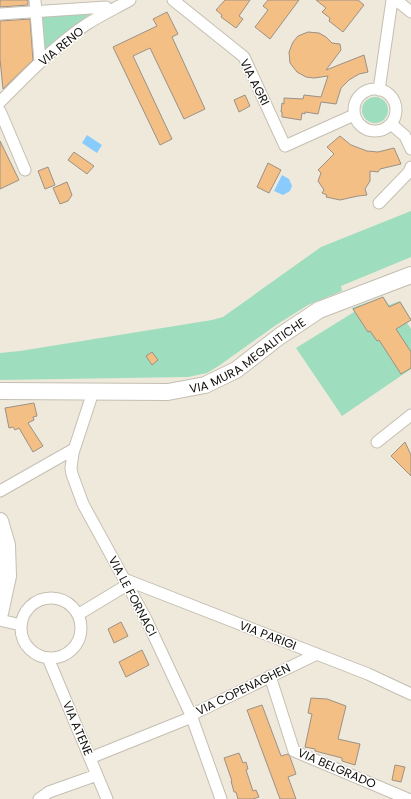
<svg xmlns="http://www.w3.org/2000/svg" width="411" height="799" font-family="Poppins,sans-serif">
<rect width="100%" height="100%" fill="#efe9db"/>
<path fill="#9fddbf" d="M94 11 70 29 44 51 42 16Z
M362 110a13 13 0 1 1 26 0a13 13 0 1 1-26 0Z
M411 211V257L341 286 342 291 308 305 276 325 220 365 207 373 188 377 0 380V353L20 351 212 320 223 317 321 247Z
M383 297 389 305 400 301 411 319 407 323 411 329V369L342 416 296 348 354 312 352 308Z"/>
<path fill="#8acbfd" d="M87 135 102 145 97 153 82 143Z
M282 175 289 179 292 186 290 191 283 195 274 191Z"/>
<path fill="#f4bf84" stroke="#9b9186" d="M0 0H28V5L0 7Z
M225 0H250L239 16 243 19 236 28 221 17 222 15 216 10Z
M268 0H299L270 39 255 27 268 10 263 6Z
M316 0H358L364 5 343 32 329 21 330 18 322 12 326 8Z
M167 12 178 34 172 37 205 109 184 119 150 48 133 56 172 139 160 145 113 47 157 26 153 19Z
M30 19 33 60 3 89 0 59V21Z
M308 32 319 33 326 37 332 43 340 44 341 50 326 70 364 55 368 72 359 74 349 80 341 88 336 104 321 102 318 114 305 112V114L302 113 301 120 282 117V112H281L282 103 284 104V98L303 99 304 95 321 97 328 76 314 78 306 77 297 72 290 63 289 52 293 42 298 36Z
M245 95 250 106 239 112 234 100Z
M340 136 351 145 367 151 378 152 394 148 401 164 380 169 378 172 370 171V181L365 189 367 195 358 196 340 200 326 197 327 195 322 193 324 190 318 181 321 173 318 170 334 154 327 147Z
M0 141 19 180 0 189Z
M74 152 94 166 87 174 68 160Z
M268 163 281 170 269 193 257 187Z
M48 167 55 185 45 189 38 171Z
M67 182 72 195 68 201 60 204 53 188Z
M383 297 389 307 400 302 411 320 396 329 411 352V368L401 374 379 340 377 341 370 331 368 332 353 309Z
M152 352 158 360 152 365 146 356Z
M34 403 37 416 33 417 34 420 28 423 43 446 33 452 19 428 15 430 13 427 9 428 5 408Z
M405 442 411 455V476L391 456Z
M121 622 128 636 114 643 108 629Z
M142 650 149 665 126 677 119 662Z
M311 698 327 699 346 706 338 739 360 744 355 765 342 761V758L315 751V749L305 747 312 714 308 713Z
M262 705 281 756 288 754 290 757 296 774 288 777 296 799H280L247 710Z
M239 753 243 763 246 762 248 769 246 770 253 791 256 790 259 797 253 799H238L236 792H234L231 781H232L224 758Z
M395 765 405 767 401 782 392 780Z"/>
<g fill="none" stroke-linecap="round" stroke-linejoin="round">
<defs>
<path id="street" d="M35 0 40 62
M173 0 244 57 285 146 354 115
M396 0 411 12
M0 14 106 7
M354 110a21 21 0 1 1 42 0a21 21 0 1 1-42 0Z
M379 90 392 0
M0 102C27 75 54 46 87 24 101 15 116 8 130 0
M0 111 25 170
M391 124 405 136 411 149
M379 203 409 172 411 167
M93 392 73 453 71 468 72 474 83 504 146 619 191 715 221 799
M377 442 411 415
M0 491 74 449
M124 579 368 674 411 694
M21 628a30 30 0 1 1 60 0a30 30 0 1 1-60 0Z
M79 614 127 585
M0 620 21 625
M48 658 107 799
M270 676 294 751 408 799
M191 715 317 654
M90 758 192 717
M39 799 49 792 97 775"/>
<g id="secondary">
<path id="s1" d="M0 391 168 392 205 385 236 370 280 336 319 310 411 275"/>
<path d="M0 521 7 545 8 576 0 613"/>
</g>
</defs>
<use href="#street" stroke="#c5bfb2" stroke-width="13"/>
<use href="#secondary" stroke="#c5bfb2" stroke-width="18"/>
<use href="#street" stroke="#fff" stroke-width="11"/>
<use href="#secondary" stroke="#fff" stroke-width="16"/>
</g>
<g text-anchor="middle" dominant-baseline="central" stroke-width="3" stroke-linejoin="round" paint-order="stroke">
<g font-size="12" fill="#13110d" stroke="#fff">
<text transform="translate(61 46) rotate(-39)">VIA RENO</text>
<text transform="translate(255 82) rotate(63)">VIA AGRI</text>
<text stroke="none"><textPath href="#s1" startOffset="257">VIA MURA MEGALITICHE</textPath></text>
<text transform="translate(133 596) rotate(62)">VIA LE FORNACI</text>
<text transform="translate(268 635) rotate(21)">VIA PARIGI</text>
<text transform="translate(243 689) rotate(-26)">VIA COPENAGHEN</text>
<text transform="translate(78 728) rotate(67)">VIA ATENE</text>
<text transform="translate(337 768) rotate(23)">VIA BELGRADO</text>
</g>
</g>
</svg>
